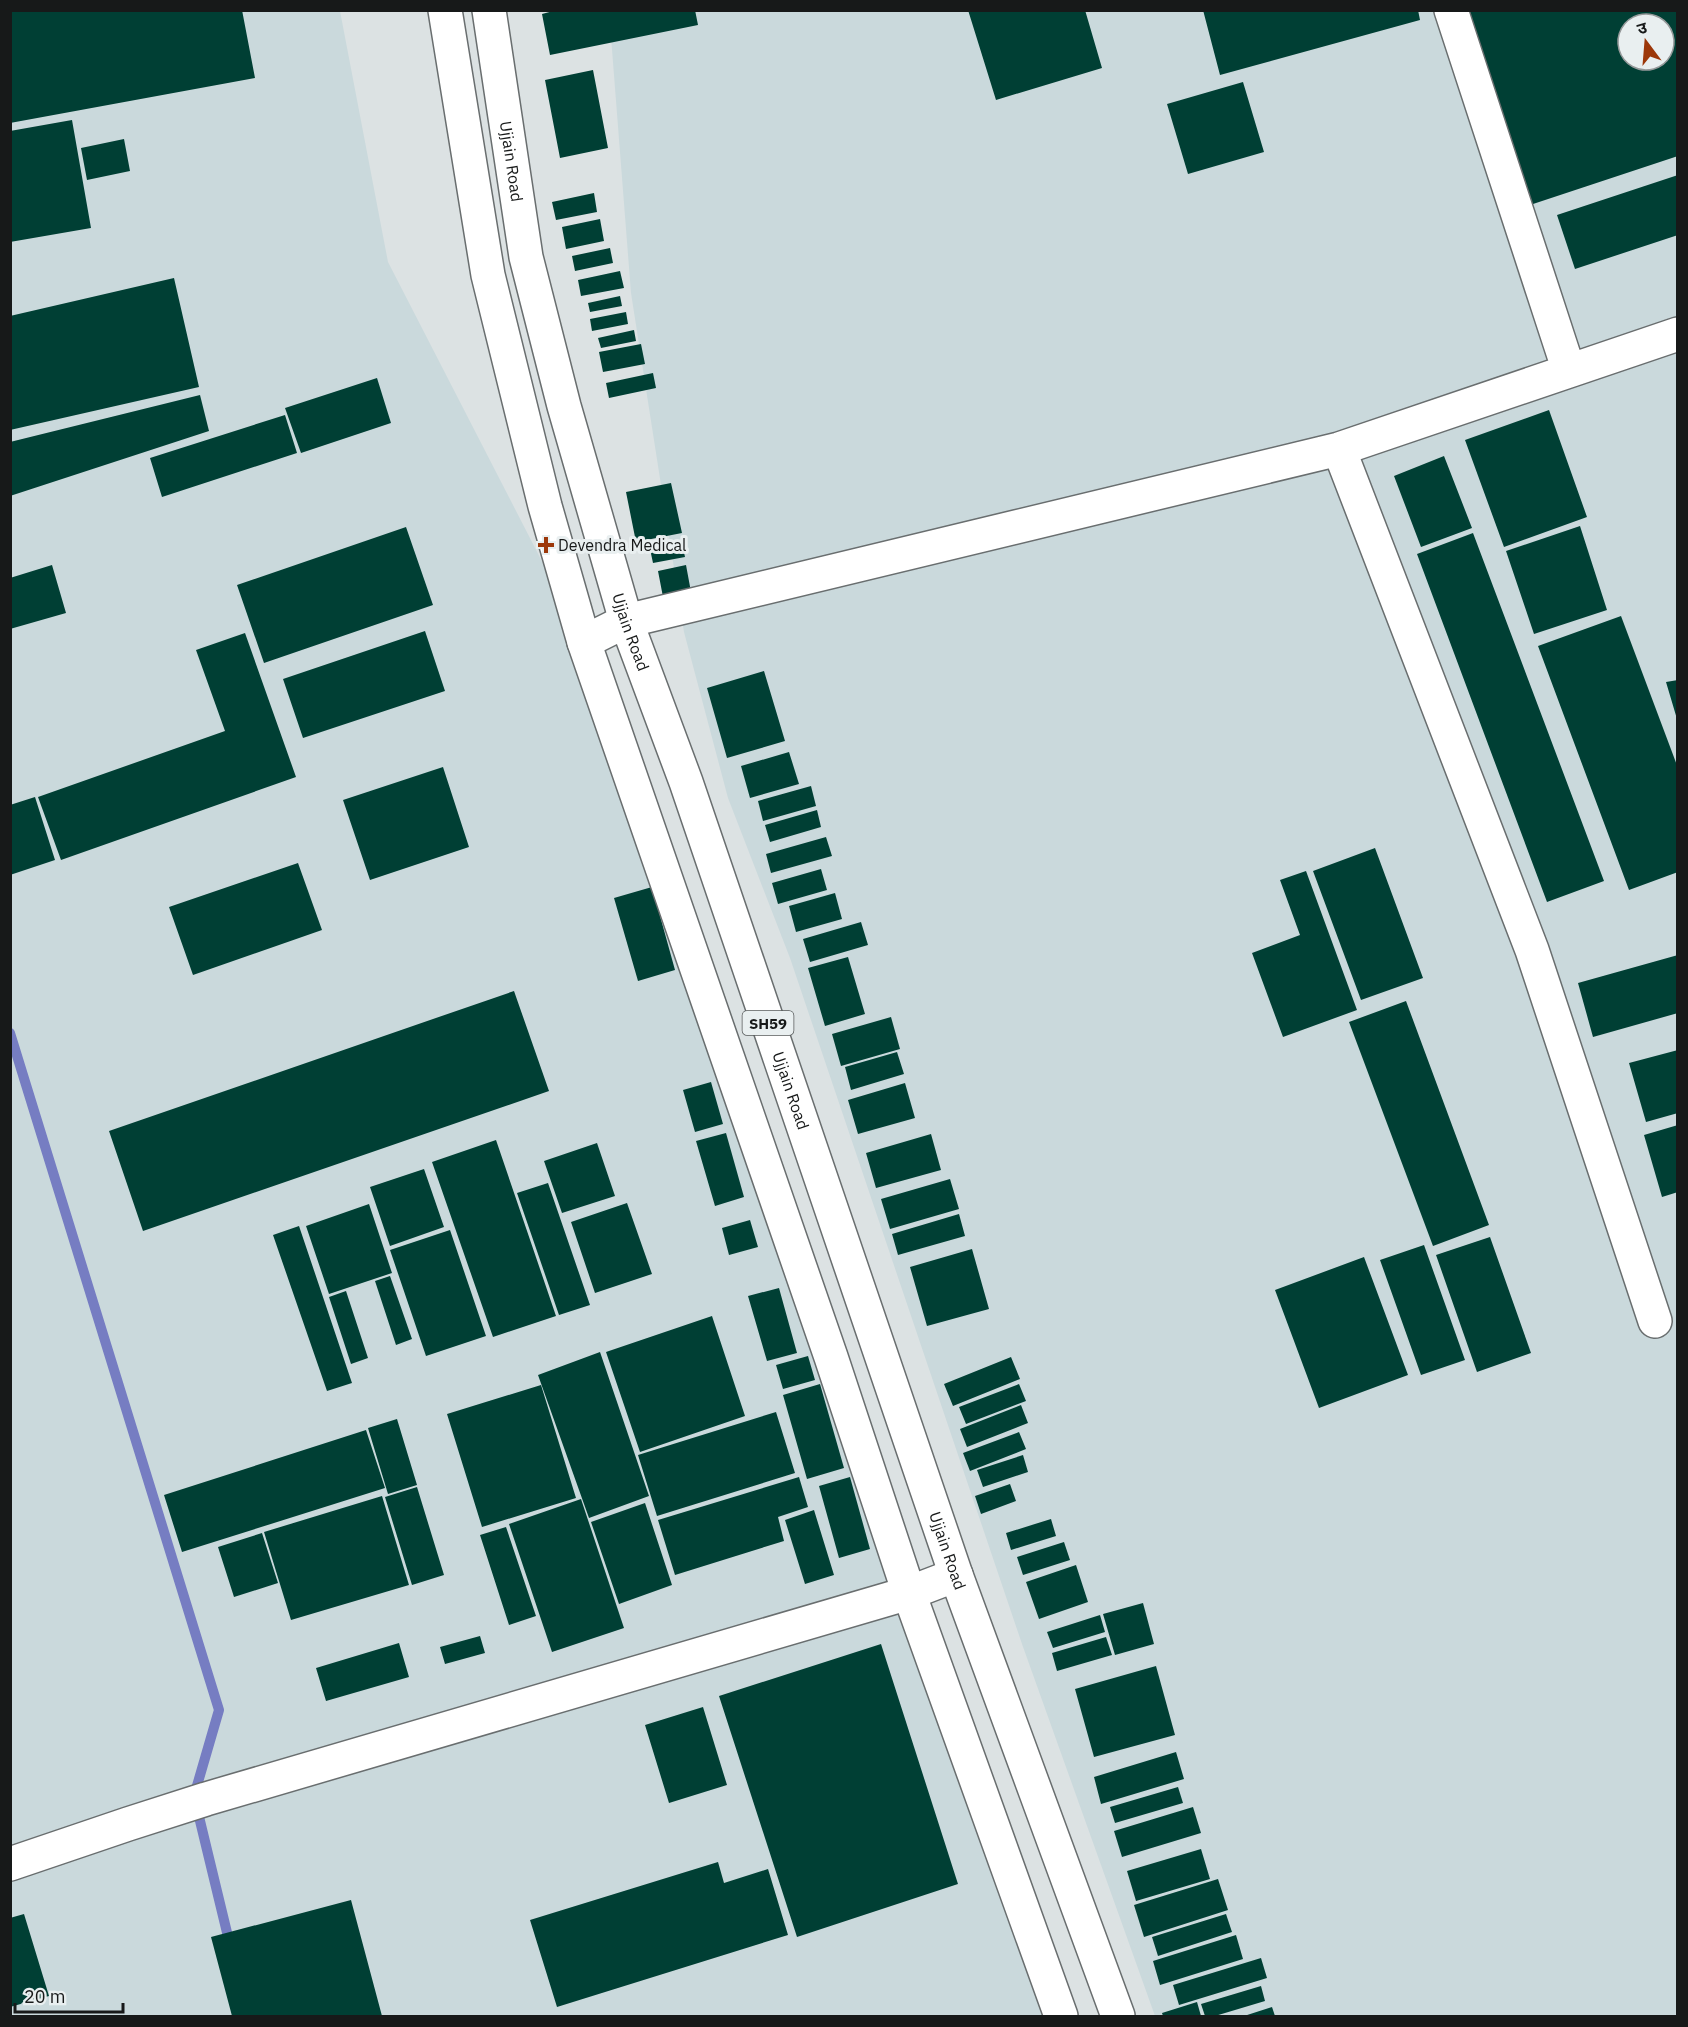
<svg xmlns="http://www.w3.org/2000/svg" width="1688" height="2027" font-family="'IBM Plex Sans','Noto Sans Devanagari',sans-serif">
<rect width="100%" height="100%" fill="#dce2e3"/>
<path fill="#cad9dc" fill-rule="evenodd" d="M11 11H340L388 262 568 612 1047 2016H11Z
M609 11H1677V2016H1155L1022 1644 790 958 728 798 684 632 631 293ZM1628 24H1664V60H1628Z"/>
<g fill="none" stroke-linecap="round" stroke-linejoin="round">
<path stroke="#767dc2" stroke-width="10" d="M10 1033 219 1710 194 1796 230 1945"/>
</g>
<path fill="#003f34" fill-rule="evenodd" d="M10 10H242L255 78 10 123Z
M557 10H695L698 25 550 55 542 14Z
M968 10H1085L1102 68 996 100Z
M1203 10H1418L1420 20 1220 75Z
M1466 10H1678V156L1530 205ZM1628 24H1664V60H1628Z
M593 70 608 148 560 158 545 80Z
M1243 82 1264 152 1188 174 1167 104Z
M72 120 91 228 10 242V131Z
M124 139 130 171 87 180 81 148Z
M1678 175V235L1575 269 1557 215Z
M594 193 597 212 556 220 552 202Z
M600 219 604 241 566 249 562 227Z
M610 248 613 263 575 271 572 256Z
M620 271 624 288 581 296 578 280Z
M174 278 199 387 10 430V316Z
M620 296 622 306 590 312 588 303Z
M626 312 628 324 592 331 590 319Z
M634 330 636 341 601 348 598 338Z
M641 344 645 364 603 372 599 352Z
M653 373 656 388 609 398 606 383Z
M377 378 391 423 301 453 285 408Z
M200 395 209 431 10 496V442Z
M1549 410 1587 517 1504 547 1465 440Z
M285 415 297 453 162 497 150 458Z
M1444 456 1472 528 1421 547 1394 476Z
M671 483 682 533 636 542 626 492Z
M1580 526 1607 610 1534 634 1506 551Z
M406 527 433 605 264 663 237 585Z
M1473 533 1604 881 1547 902 1417 554Z
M682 543 685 557 653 563 650 549Z
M52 565 66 613 10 629V578Z
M686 565 691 592 663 597 658 571Z
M1621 616 1678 768V872L1629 890 1538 646Z
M425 631 445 691 303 738 283 679Z
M245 633 296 777 61 860 38 797 225 731 196 650Z
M764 671 785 741 727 758 707 688Z
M1678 680V719H1677L1666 682Z
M789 752 799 784 750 798 741 766Z
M443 767 469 847 370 880 343 800Z
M811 786 816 806 763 821 758 801Z
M35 797 55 860 10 875V805Z
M817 810 821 827 770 842 765 825Z
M826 837 832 856 771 873 766 854Z
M1375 848 1423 978 1361 1000 1313 871Z
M298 863 322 930 193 975 169 907Z
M821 869 827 890 778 904 772 883Z
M1306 871 1357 1010 1283 1037 1252 953 1300 935 1280 880Z
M652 887 675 970 638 981 614 898Z
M835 893 842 919 796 932 789 906Z
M861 922 868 945 810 962 803 939Z
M1678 955V1013L1593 1037 1578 983Z
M848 957 865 1014 825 1026 808 968Z
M514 991 549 1091 143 1231 109 1131Z
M1406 1001 1489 1225 1433 1246 1349 1022Z
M891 1017 900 1049 841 1066 832 1034Z
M1678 1050V1113L1646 1122 1629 1063Z
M897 1052 904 1074 851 1090 845 1067Z
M711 1082 723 1124 695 1132 683 1090Z
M905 1083 915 1118 858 1134 848 1100Z
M1678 1125V1192L1662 1197 1644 1135Z
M726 1133 744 1197 715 1206 696 1141Z
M931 1134 941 1170 876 1188 866 1153Z
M496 1140 556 1316 493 1337 432 1162Z
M597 1143 615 1196 562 1213 544 1161Z
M424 1169 444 1227 390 1246 370 1187Z
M950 1179 959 1209 890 1229 881 1199Z
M548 1183 590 1305 559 1315 517 1193Z
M627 1203 652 1274 595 1293 571 1222Z
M369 1204 392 1273 329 1294 306 1226Z
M959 1214 965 1236 898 1255 892 1234Z
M750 1220 758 1247 729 1255 722 1228Z
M299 1226 352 1383 327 1391 273 1235Z
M450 1230 486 1336 426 1356 390 1250Z
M1490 1237 1531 1353 1477 1372 1436 1255Z
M1424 1245 1465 1360 1421 1375 1380 1260Z
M972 1249 989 1309 927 1326 910 1267Z
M1364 1257 1408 1375 1319 1408 1275 1290Z
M390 1276 412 1339 396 1345 375 1281Z
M779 1288 797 1353 767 1361 748 1296Z
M346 1291 368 1358 351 1364 329 1297Z
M712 1316 745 1416 640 1452 606 1352Z
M600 1352 649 1496 589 1518 538 1375Z
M808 1356 815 1380 783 1389 776 1365Z
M1011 1357 1020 1379 953 1406 944 1384Z
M820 1384 844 1468 807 1479 783 1395Z
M1019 1384 1026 1401 966 1424 959 1407Z
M541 1385 576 1498 482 1527 447 1414Z
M1021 1405 1028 1423 967 1447 960 1429Z
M776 1412 795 1473 657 1516 638 1455Z
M397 1419 417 1485 388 1494 368 1428Z
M366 1430 385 1488 182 1552 164 1495Z
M1019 1432 1026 1449 970 1471 963 1453Z
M1023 1455 1028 1472 983 1487 977 1470Z
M799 1477 808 1507 778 1517 784 1541 675 1575 658 1520Z
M850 1477 870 1549 839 1558 819 1486Z
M1010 1484 1016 1501 981 1514 975 1496Z
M417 1487 444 1575 412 1585 385 1497Z
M382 1496 409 1585 291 1620 264 1532Z
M581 1499 624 1628 552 1652 509 1524Z
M645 1503 672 1585 619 1604 591 1522Z
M814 1510 834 1575 805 1584 785 1520Z
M1051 1519 1056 1536 1011 1550 1006 1533Z
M506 1527 536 1616 509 1625 480 1535Z
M262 1533 278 1583 234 1597 218 1547Z
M1064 1542 1070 1560 1023 1575 1017 1557Z
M1076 1565 1088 1602 1039 1619 1026 1582Z
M1143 1603 1154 1644 1115 1655 1103 1614Z
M1100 1615 1105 1632 1053 1648 1047 1632Z
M480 1636 485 1653 445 1664 440 1647Z
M1106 1637 1112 1655 1057 1671 1052 1653Z
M399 1643 409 1677 326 1701 316 1668Z
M881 1644 958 1884 797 1937 719 1696Z
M1156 1666 1175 1735 1094 1757 1075 1689Z
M703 1707 727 1785 669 1803 645 1725Z
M1176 1752 1184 1779 1101 1804 1094 1777Z
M1178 1787 1183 1803 1115 1823 1110 1807Z
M1193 1807 1201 1833 1122 1857 1114 1831Z
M1201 1849 1210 1879 1136 1901 1127 1871Z
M718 1862 724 1883 768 1869 788 1935 557 2007 530 1920Z
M1218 1879 1228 1910 1144 1937 1134 1905Z
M351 1900 382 2016H232L211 1937Z
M24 1914 49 1996 10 2007V1918Z
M1226 1914 1232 1932 1158 1956 1152 1937Z
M1236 1935 1243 1959 1160 1985 1153 1961Z
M1261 1958 1267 1978 1179 2005 1173 1985Z
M1261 1986 1265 2001 1215 2016H1205L1201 2004Z
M1197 2002 1201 2016H1163L1162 2013Z
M1272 2007 1275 2016H1244Z"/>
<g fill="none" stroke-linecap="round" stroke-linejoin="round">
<defs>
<path id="minor" d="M1451 10 1569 371
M1339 449 1532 950 1655 1321
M584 642 626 621 1339 449 1678 334
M10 1864 128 1824 206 1799 909 1593 956 1575"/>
<g id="major">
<path d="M445 10 488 275 545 506 584 642 831 1357 909 1593 1061 2016"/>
<path id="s1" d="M489 10 526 257 564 406 626 621 686 782 956 1575 1118 2016"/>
</g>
</defs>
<use href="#minor" stroke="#696e6f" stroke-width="36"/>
<use href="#major" stroke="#696e6f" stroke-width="36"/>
<use href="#minor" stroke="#fff" stroke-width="33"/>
<use href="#major" stroke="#fff" stroke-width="33"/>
</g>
<path fill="#9c3709" stroke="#e9eff0" stroke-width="2" d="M543 536h6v6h6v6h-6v6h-6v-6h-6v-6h6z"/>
<g text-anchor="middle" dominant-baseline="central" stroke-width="6" stroke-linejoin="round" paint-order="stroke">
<rect fill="#e9eff0" stroke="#56595a" stroke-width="1.5" x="742.5" y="1011" width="51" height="24" rx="4.5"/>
<g font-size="15" font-weight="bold" fill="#171919">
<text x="768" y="1023">SH59</text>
</g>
<g font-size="16" fill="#171919" stroke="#e9eff0">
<text stroke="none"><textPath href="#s1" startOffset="153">Ujjain Road</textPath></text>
<text stroke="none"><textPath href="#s1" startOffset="639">Ujjain Road</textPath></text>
<text stroke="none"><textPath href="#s1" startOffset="1125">Ujjain Road</textPath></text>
<text stroke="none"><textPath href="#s1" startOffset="1611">Ujjain Road</textPath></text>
</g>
<g font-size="16" fill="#171919" stroke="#e9eff0" text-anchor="start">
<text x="558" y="545">Devendra Medical</text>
</g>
</g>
<rect width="1688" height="2027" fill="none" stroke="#171919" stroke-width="24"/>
<g transform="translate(1646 42) rotate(344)"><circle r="28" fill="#e9eff0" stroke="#95999a" stroke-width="1.5"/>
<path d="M0-4.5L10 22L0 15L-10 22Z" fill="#9c3709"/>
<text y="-9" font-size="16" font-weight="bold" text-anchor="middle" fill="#171919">उ</text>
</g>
<path d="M15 2003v9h108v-9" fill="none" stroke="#171919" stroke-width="3"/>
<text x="24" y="2003" font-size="18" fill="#171919" stroke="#e9eff0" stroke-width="4.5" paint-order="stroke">20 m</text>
</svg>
